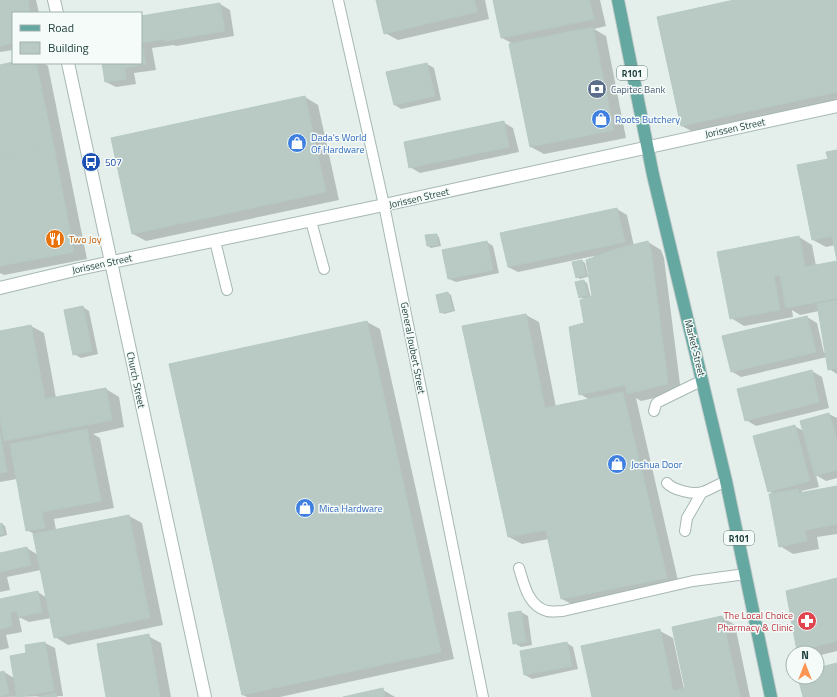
<svg xmlns="http://www.w3.org/2000/svg" width="837" height="697" font-family="'Titillium Web',sans-serif">
<rect width="100%" height="100%" fill="#e4efeb"/>
<path fill="#0003" d="M0 0H36L39 13H13V50L0 52Z
M377 0H485L489 19 398 40 385 33Z
M494 0H600L606 26 594 29 606 36 626 138 544 154 531 147 513 44 502 38Z
M738 0H837V102L695 133 682 126Z
M220 4 230 10 234 36 176 46 174 45 152 48 156 70 134 73 136 84 116 87 106 82 103 63H141V17Z
M13 63H43L48 66 87 259 4 275 0 273V66Z
M427 64 434 68 441 100 401 109 395 105 388 73Z
M305 97 318 105 339 200 146 241 133 234Z
M503 122 513 128 519 152 420 173 410 167Z
M837 151V255L835 245 826 247 813 240 829 160Z
M617 209 627 215 634 246 648 242 661 250 664 258 681 392 641 401 636 398 679 585 575 606 562 599 549 539 522 544 509 537 464 327 526 315 539 322 556 407 590 400 580 394 585 324 584 299 580 297 584 281 587 283 591 298 594 297 590 276 580 279 577 277 582 261 585 263 588 276H590L594 256 518 272 508 267Z
M436 235 439 237 441 246 431 248 428 246Z
M799 237 812 245 816 266 837 262V374L829 369 827 357 741 377 731 371 723 336 807 317 817 323 824 353 826 352 819 311 800 315 792 310 793 317 744 326 731 318Z
M487 242 493 246 499 273 456 282 449 279Z
M448 293 451 295 455 311 444 314 441 312Z
M83 307 89 311 98 354 81 358 74 354Z
M367 322 380 329 454 659 280 697H247L243 695 170 365Z
M31 326 44 333 56 398 106 389 119 397 124 427 93 434 100 438 114 508 54 519 56 530 129 516 142 523 163 625 68 645 55 637 51 618 29 622 21 618H19L22 632 6 635 9 648 0 650V600L38 592 47 598 41 570 7 577 10 590 0 592V553V554L27 548 38 555 34 534 27 530 17 479 0 482V332Z
M812 371 822 377 829 408 756 426 746 420Z
M829 414 837 418V478L826 481 816 475 819 487 801 491 804 493 837 487V534L817 537 819 549 793 554 780 546 774 494 769 491 794 426 804 431Z
M2 524 5 526 7 535 0 537V525Z
M837 579V651L817 656V653H803L797 650Z
M521 612 528 616 532 645 521 647 514 643Z
M722 617 735 625 750 697H593L660 631 673 638 684 689H687Z
M148 636 161 643 171 697H107Z
M45 643 55 648 63 696 0 697V673L4 672 14 678 27 654Z
M567 643 573 647 578 669 532 679 525 675Z
M383 690 395 697H347Z"/>
<path fill="#b9cac5" stroke="#b6c9c4" d="M0 0H28L30 13H13V43L0 46Z
M376 0H474L477 12 384 34Z
M493 0H589L594 19 501 38Z
M734 0H837V92L681 126 657 17Z
M220 3 225 31 165 41V39L142 43 146 64 125 68 126 79 105 82 102 63H141V16Z
M593 27 614 130 530 147 509 44Z
M13 62 36 63 54 147 0 158V65Z
M427 63 435 96 394 105 386 72Z
M305 96 326 192 132 234 111 138Z
M504 121 509 147 409 168 404 142Z
M54 147 74 252 0 266V158Z
M837 150V260L832 236 812 240 797 165 828 159 826 152Z
M617 208 625 242 508 267 500 233Z
M437 234 438 245 427 246 425 235Z
M799 236 805 267 837 261V298L786 308 780 275 774 276 780 310 730 319 717 252Z
M487 241 493 270 448 279 442 250Z
M648 241 651 250 668 384 627 394 626 385 579 395 569 327 584 323 580 300 592 296 586 260 616 249Z
M582 260 586 275 576 278 572 262Z
M584 280 588 295 579 298 575 282Z
M448 292 453 310 440 313 436 295Z
M837 300V368L828 370 817 304Z
M83 306 92 351 73 355 64 310Z
M526 314 545 408 623 392 667 578 561 599 546 530 508 537 462 326Z
M807 316 816 352 731 372 722 336Z
M367 321 441 652 242 695 169 364Z
M31 325 45 399 106 388 112 420 4 441 0 417V331Z
M812 370 819 402 745 421 737 389Z
M829 413 837 440V470L815 476 800 421Z
M795 425 810 481 768 492 753 436Z
M87 429 101 501 42 512 45 528 26 531 10 444Z
M0 433 7 472 0 473Z
M837 486V524L805 530 807 541 779 547 769 494 798 489 799 493Z
M129 515 150 618 54 638 33 534Z
M2 523 4 534 0 535V524Z
M27 547 31 565 0 572V553Z
M837 578V641L797 651 786 591Z
M38 591 42 612 18 617 17 611 10 613 12 626 0 629V599Z
M521 611 526 642 513 644 508 613Z
M722 616 740 697H592L581 646 660 629 673 691 685 688 672 627Z
M149 634 160 697H106L97 644Z
M45 642 54 691 17 697 10 656 26 653 25 645Z
M567 642 572 666 524 675 520 651Z
M837 663V697H803L798 677H817V668Z
M4 671 9 694 0 696V672Z
M383 688 385 697H343Z
M56 693 57 697H38Z"/>
<g fill="none" stroke-linecap="round" stroke-linejoin="round">
<defs>
<path id="lane" d="M338 0 384 205 483 697
M311 221 324 269
M215 241 227 290
M654 411 656 404 658 402 703 380
M667 483C673 490 693 495 703 492 711 489 719 484 726 481
M685 531 687 518 702 492
M519 568C524 584 528 606 547 611 552 612 558 611 563 611L693 581 746 574"/>
<path id="street" d="M54 0 57 13
M68 63 205 697
M0 288 79 269 384 205 837 106"/>
<path id="primary" d="M618 0 653 175 726 481 771 697"/>
</defs>
<use href="#lane" stroke="#a6b8b4" stroke-width="12"/>
<use href="#street" stroke="#a6b8b4" stroke-width="14"/>
<use href="#primary" stroke="#c1cac9" stroke-width="14"/>
<use href="#lane" stroke="#fff" stroke-width="10"/>
<use href="#street" stroke="#fff" stroke-width="12"/>
<use href="#primary" stroke="#65a8a1" stroke-width="12"/>
</g>
<defs>
<symbol id="bank-disc" viewBox="-11 -11 22 22"><circle r="9.5" fill="#5c6f8a" stroke="#f5fbf9"/><path d="M-6-4H6V4H-6ZM0-2.3a2.3 2.3 0 1 0 0 4.6a2.3 2.3 0 1 0 0-4.6Z" fill="#fff"/></symbol>
<symbol id="shop-disc" viewBox="-11 -11 22 22"><circle r="9.5" fill="#3f7fe0" stroke="#f5fbf9"/><path d="M-5-2.5h2.3a2.7 3.5 0 0 1 5.4 0H5L5.5 6h-11ZM-1.5-2.5h3a1.5 2.3 0 0 0-3 0Z" fill="#fff"/></symbol>
<symbol id="bus-disc" viewBox="-11 -11 22 22"><circle r="9.5" fill="#1a4fb4" stroke="#f5fbf9"/><path d="M-5-6H5V4H4V6H2V4H-2V6H-4V4H-5ZM-3.5-4V0h7V-4ZM-3.5 1.2v1.5H-2V1.2ZM2 1.2v1.5H3.5V1.2Z" fill="#fff"/></symbol>
<symbol id="restaurant-disc" viewBox="-11 -11 22 22"><circle r="9.5" fill="#e8710a" stroke="#f5fbf9"/><path d="M-5-6h1v4h1v-4h1v4h1v-4h1v5L-1.5 .5V6h-2V.5L-5-1ZM5-6V6H3V1.5H1.5Q1.5-4 5-6Z" fill="#fff"/></symbol>
<symbol id="pharmacy-disc" viewBox="-11 -11 22 22"><circle r="9.5" fill="#e0444e" stroke="#f5fbf9"/><path d="M-2-6h4v4h4v4h-4v4h-4v-4h-4v-4h4Z" fill="#fff"/></symbol>
</defs>
<g fill-rule="evenodd">
<use href="#bank-disc" x="586" y="78" width="22" height="22"/>
<use href="#shop-disc" x="590" y="108" width="22" height="22"/>
<use href="#shop-disc" x="286" y="132" width="22" height="22"/>
<use href="#bus-disc" x="80" y="151" width="22" height="22"/>
<use href="#restaurant-disc" x="44" y="228" width="22" height="22"/>
<use href="#shop-disc" x="606" y="453" width="22" height="22"/>
<use href="#shop-disc" x="294" y="497" width="22" height="22"/>
<use href="#pharmacy-disc" x="796" y="610" width="22" height="22"/>
</g>
<g text-anchor="middle" dominant-baseline="central" stroke-width="3" stroke-linejoin="round" paint-order="stroke">
<g fill="#f5fbf9" stroke="#617a76" stroke-width="1">
<rect x="617" y="66" width="30" height="14" rx="3"/>
<rect x="724" y="531" width="30" height="14" rx="3"/>
</g>
<g font-size="9" font-weight="bold" fill="#21423e">
<text x="632" y="73">R101</text>
<text x="739" y="538">R101</text>
</g>
<g font-size="10" fill="#4e5e75" stroke="#f5fbf9" text-anchor="start">
<text x="611" y="89">Capitec Bank</text>
</g>
<g font-size="10" fill="#366cbe" stroke="#f5fbf9" text-anchor="start">
<text x="615" y="119">Roots Butchery</text>
<text x="311" y="137">Dada's World<tspan x="311" dy="12">Of Hardware</tspan></text>
<text x="631" y="464">Joshua Door</text>
<text x="319" y="508">Mica Hardware</text>
</g>
<g font-size="10" fill="#21423e" stroke="#f5fbf9">
<text transform="translate(735 128) rotate(-12)">Jorissen Street</text>
<text transform="translate(419 198) rotate(-13)">Jorissen Street</text>
<text transform="translate(102 264) rotate(-12)">Jorissen Street</text>
<text transform="translate(413 348) rotate(79)">General Joubert Street</text>
<text transform="translate(695 348) rotate(76)">Market Street</text>
<text transform="translate(136 380) rotate(78)">Church Street</text>
</g>
<g font-size="10" fill="#164399" stroke="#f5fbf9" text-anchor="start">
<text x="105" y="162">507</text>
</g>
<g font-size="10" fill="#c56008" stroke="#f5fbf9" text-anchor="start">
<text x="69" y="239">Two Joy</text>
</g>
<g font-size="10" fill="#be3a42" stroke="#f5fbf9" text-anchor="end">
<text x="793" y="615">The Local Choice<tspan x="793" dy="12">Pharmacy &amp; Clinic</tspan></text>
</g>
</g>
<rect x="12" y="12" width="130" height="52" fill="#f5fbf9" stroke="#a0b1ae"/>
<rect x="20" y="25" width="20" height="6" fill="#65a8a1" stroke="#a0b1ae"/>
<text x="48" y="32" font-size="12" fill="#21423e">Road</text>
<rect x="20" y="42" width="20" height="12" fill="#b9cac5" stroke="#a0b1ae"/>
<text x="48" y="52" font-size="12" fill="#21423e">Building</text>
<g transform="translate(805 665)"><circle r="19" fill="#f5fbf9" stroke="#a0b1ae"/>
<path d="M0-3L7 15L0 10L-7 15Z" fill="#fd9653"/>
<text y="-6" font-size="11" font-weight="bold" text-anchor="middle" fill="#21423e">N</text>
</g>
</svg>
